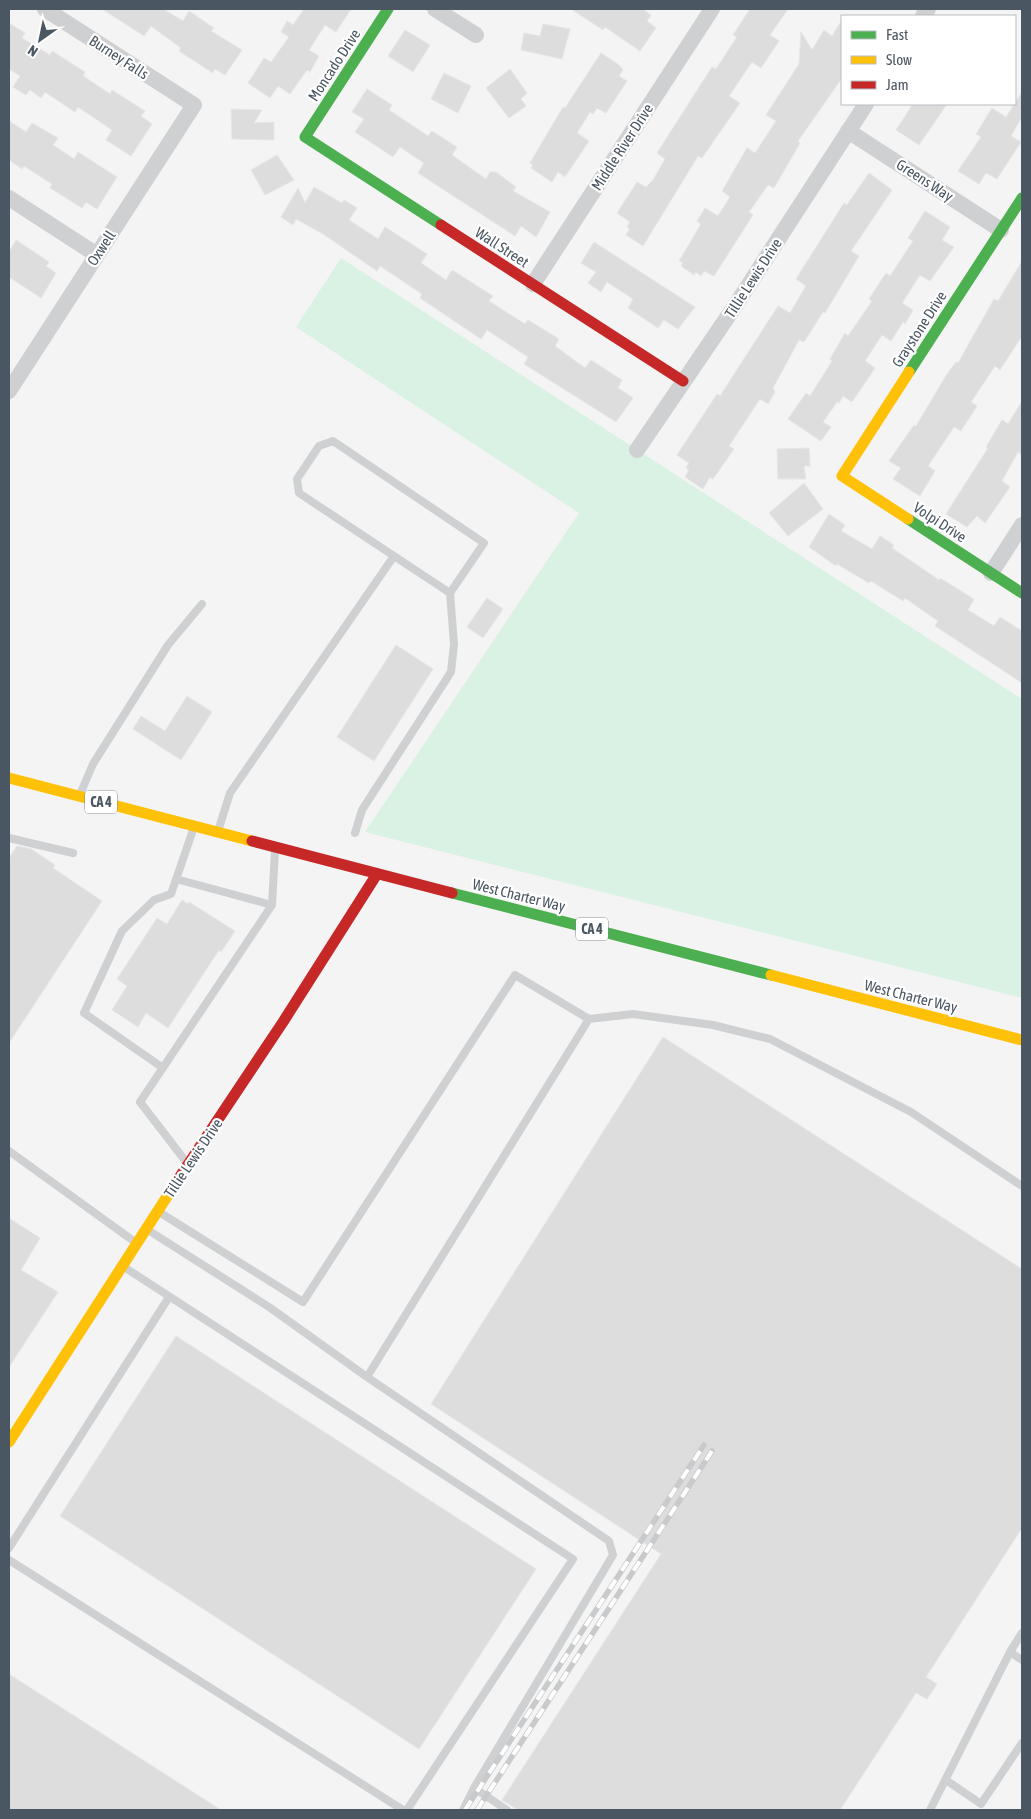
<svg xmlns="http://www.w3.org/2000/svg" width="1031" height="1819" font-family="'Asap Condensed',sans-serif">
<rect width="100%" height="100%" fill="#f4f4f4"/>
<path fill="#d9f2e3" d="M341 258 1022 699V998L365 832 579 513 296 327Z"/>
<path fill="#ddddde" stroke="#e5e6e7" d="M102 9H163L183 21 189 11 214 28 211 31 242 50 225 75 215 69 213 73 179 51 181 48 151 26 144 36Z
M304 9H351L336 32 325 25 309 50 319 56 310 72 307 70 290 94 278 86 270 98 248 83 264 58 271 62 289 37 281 32 287 21 293 25Z
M571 9H643L651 15 647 21 656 28 640 51 605 27 603 30Z
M750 9H788L770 35 779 41 761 68 752 62 729 96 740 103 702 158 698 156 643 246 626 235 630 229 627 227 630 222 617 213 637 182 646 187 653 180 665 159 657 153 712 67 716 69 737 37 733 35Z
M842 20V78L798 141 800 143 774 188 768 185 749 212 753 215 714 276 704 271 701 276 696 272 694 275 681 266 683 263 679 261 701 224 697 221 705 208 718 216 730 197 722 191 747 148 755 153 776 121 766 115 799 64 801 32 812 50 824 30 832 36Z
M9 23 25 33 22 38 50 55 52 51 85 72 83 76 110 94 112 90 145 111 141 116 152 124 131 156 106 140 112 130 78 107 75 112 45 92 41 98 30 90 26 95 13 87 20 76 9 69Z
M543 24 570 29 562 59 521 50 524 33 540 36Z
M405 30 430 45 413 72 388 56Z
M601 53 619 65 623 70 619 76 627 81 606 113 597 108 593 114 590 112 577 133 589 141 565 177 558 172 552 182 531 168 533 165 530 163 563 107 565 108Z
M510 69 527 93 521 99 526 106 509 118 486 88Z
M444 73 471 86 458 113 431 99Z
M367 89 392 105 389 110 428 136 432 131 457 147 452 155 486 179 490 172H496L516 187 513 191 550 212 536 237 521 226 515 236 418 173 424 163 400 147 393 157 355 132 364 119 352 112Z
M1022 92V117L1011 136 1021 142 997 179 986 173 979 184 958 171 981 137 976 134 992 108 1006 117Z
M913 104H947L919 145 896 130Z
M231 109 262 110 254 123 274 122V140L232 139Z
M9 121 26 132 32 123 58 138 53 145 74 159 78 152 117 177 97 209 86 202 82 208 50 188 52 184 24 166 22 169 9 160Z
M277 155 294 180 265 195 251 170Z
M869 173 892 190 851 251 859 256 825 313 823 312 804 342 799 340 773 388 775 392 768 404 760 399 729 446 734 449 713 479 710 477 703 489 685 477 689 470 686 468 689 463 677 455 717 394 720 396 778 306 790 313 806 286 796 279 844 203 847 205Z
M314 187 342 203 344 200 357 208 349 220 378 239 385 227 427 254 421 263 446 280 452 270 493 296 489 301 525 324 528 320 559 339 555 346 585 368 591 360 622 380 618 388 633 398 616 422 524 364 528 357 487 330 481 339 420 298 422 294 380 266 377 271 323 234 296 219 293 225 281 217 298 188 305 203Z
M925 211 950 227 942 240 954 247 930 281 920 275 902 303 913 310 905 324 903 322 891 341 882 335 865 361 875 368 852 402 843 396 839 403 837 402 823 422 831 427 821 441 788 419 806 393 810 396 832 361 830 359 845 333 848 336 872 301 869 299 886 273 890 276 913 241 908 238Z
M16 240 49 262 46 266 56 273 41 298 9 277V252Z
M594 242 695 307 678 329 664 320 658 328 628 308 633 299 607 282 601 292 588 283 596 272 581 263Z
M1022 261V336L1000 370 995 366 971 402 977 406 961 431 954 427 928 466 935 471 920 496 893 479 901 468 889 461 914 425 916 426 947 374 956 362 958 363 994 299 998 301Z
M1022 401V455L1018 452 1002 481 1010 487 985 523 977 516 967 527 946 514 988 448 986 447 1002 420 1008 424Z
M809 448 810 466H804L806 479H778L777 449Z
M804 483 823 509 788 536 769 513Z
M829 514 845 525 841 531 872 549 880 536 894 545 892 548 939 580 940 578 974 599 968 610 994 626 1000 617 1022 631V683L935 626 938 621 905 598 903 601 871 581 869 583 837 564 836 566 809 547Z
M487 598 503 609 483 638 467 627Z
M396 645 433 669 374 761 337 737Z
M187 696 212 712 181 760 133 729 141 716 165 731Z
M17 846 31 849 55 865 53 868 102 901 9 1043V858Z
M182 900 188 904 189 902 235 931 221 952 219 950 168 1028 146 1013 138 1027 112 1010 127 986 117 979 157 918 167 924Z
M663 1037 1022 1269V1528L926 1677 937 1684 927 1699 916 1693 840 1810H518L502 1800 661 1554 431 1404Z
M9 1218 40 1238 21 1270 58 1292 9 1367Z
M176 1336 536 1569 419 1749 60 1516Z
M9 1674 221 1810H9Z"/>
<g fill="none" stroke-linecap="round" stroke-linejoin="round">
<path stroke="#ced0d2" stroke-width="8" d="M394 556 450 593
M81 792 93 764 168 645 202 604
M219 828 230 793 394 556 299 493 297 479 319 446 333 441 484 543 450 593 454 644 451 672 362 810 355 833
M9 838 73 853
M176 879 272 905
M589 1019 633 1014 713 1025 770 1039 911 1112 1022 1186
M163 1068 84 1013 122 931 154 900 171 894 193 830
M9 1151 135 1242
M187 1163 140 1102 272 905 275 850
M148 1230 269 1307 367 1377 589 1019 515 975 303 1302 159 1212
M124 1267 573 1559 407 1810
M367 1377 609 1541 613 1555 474 1788 463 1810
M9 1548 169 1297
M9 1560 403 1810
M1022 1633 1010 1652 1022 1660
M946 1780 981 1804 1022 1743
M474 1788 507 1810
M930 1810 1010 1652"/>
<path stroke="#ced0d2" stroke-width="16" d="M435 9 476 35
M923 16 928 9
M848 131 1001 230
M9 198 97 255
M533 284 712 9
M9 391 194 105 45 9
M637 450 733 309 866 104
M991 573 1022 525"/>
<path stroke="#4caf50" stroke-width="11" d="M388 9 305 137 441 225
M909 372 1022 198
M908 519 1022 593
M452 893 771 975"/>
<path stroke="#ffc107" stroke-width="11" d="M908 519 842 476 909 372
M9 778 252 841
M771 975 1022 1040
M9 1442 177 1181"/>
<path stroke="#c62828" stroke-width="11" d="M441 225 683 381
M252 841 452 893
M177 1181 283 1022 377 874"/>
<defs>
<path id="rail" d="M465 1810 704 1445
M477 1810 712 1451"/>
</defs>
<use href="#rail" stroke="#c9cacc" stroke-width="5.5"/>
<use href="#rail" stroke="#fff" stroke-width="4" stroke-dasharray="11" stroke-linecap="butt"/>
</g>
<g text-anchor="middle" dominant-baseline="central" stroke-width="4.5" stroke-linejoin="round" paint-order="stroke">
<g fill="#fff" stroke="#808990" stroke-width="1">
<rect x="85" y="790.5" width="32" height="23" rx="4"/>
<rect x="576" y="917.5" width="32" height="23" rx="4"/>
</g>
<g font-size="14" font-weight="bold" fill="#4a5661">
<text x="101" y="802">CA 4</text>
<text x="592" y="929">CA 4</text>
</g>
<g font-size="15" fill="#4a5661" stroke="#fff">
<text transform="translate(119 57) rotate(33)">Burney Falls</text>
<text transform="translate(334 65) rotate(-57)">Moncado Drive</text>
<text transform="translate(622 147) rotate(-57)">Middle River Drive</text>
<text transform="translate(925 180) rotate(33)">Greens Way</text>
<text transform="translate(502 247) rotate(33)">Wall Street</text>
<text transform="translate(101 248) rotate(-57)">Oxwell</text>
<text transform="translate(753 278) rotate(-57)">Tillie Lewis Drive</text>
<text transform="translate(919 329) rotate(-57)">Graystone Drive</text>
<text transform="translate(940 522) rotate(33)">Volpi Drive</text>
<text transform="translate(519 895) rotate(14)">West Charter Way</text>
<text transform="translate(911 996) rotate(14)">West Charter Way</text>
<text transform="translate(193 1158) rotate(-56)">Tillie Lewis Drive</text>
</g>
</g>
<rect width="1031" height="1819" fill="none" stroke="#4a5661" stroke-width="20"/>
<rect x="841" y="15" width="175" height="90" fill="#ffffff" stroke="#b7bbc0"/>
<rect x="851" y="31" width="25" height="8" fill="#4caf50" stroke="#b7bbc0"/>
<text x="886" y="40" font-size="15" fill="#4a5661">Fast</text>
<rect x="851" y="56" width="25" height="8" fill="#ffc107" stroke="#b7bbc0"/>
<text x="886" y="65" font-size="15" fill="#4a5661">Slow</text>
<rect x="851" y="81" width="25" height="8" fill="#c62828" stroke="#b7bbc0"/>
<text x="886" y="90" font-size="15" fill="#4a5661">Jam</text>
<g transform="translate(40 40) rotate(213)" stroke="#ffffff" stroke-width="4" paint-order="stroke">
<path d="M0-4L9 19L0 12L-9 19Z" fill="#4a5661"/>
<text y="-8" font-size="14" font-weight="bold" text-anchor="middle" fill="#4a5661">N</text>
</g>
</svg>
